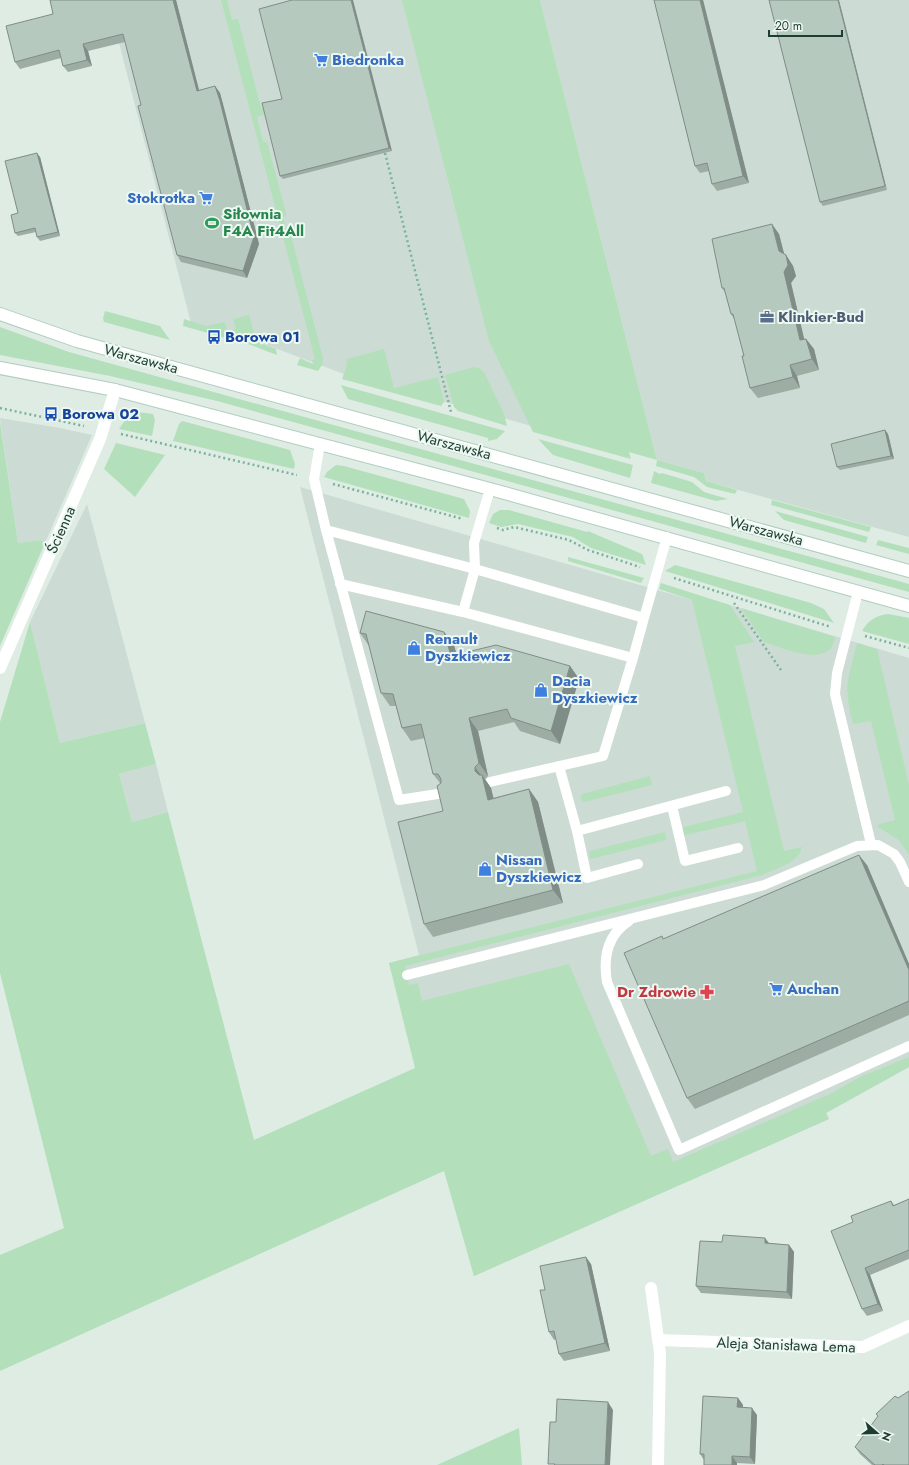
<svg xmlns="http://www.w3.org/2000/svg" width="909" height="1465" font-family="Jost,sans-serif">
<rect width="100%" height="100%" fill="#deece4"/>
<path fill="#ccdbd3" d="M108 0H446L553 432 344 374 256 341 191 323Z
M540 0H909V537L706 481 704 473 657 460Z
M0 418 60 428 92 435 45 543 41 540 18 543Z
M300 487 692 600 730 605 909 658V1067L826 1113 829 1119 474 1276 389 963 419 955Z
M87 504 145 723 60 743 30 622Z
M156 764 168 812 132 822 119 774Z"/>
<path fill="#b3e0bb" d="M221 0H227L232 20 238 19 261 108 264 107 266 114 257 117 263 142H267L286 213V216L283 217 286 228H289L323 358 322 365 318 371 297 365 300 358 313 364 312 360 315 359Z
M402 0H540L657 460 704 473 706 481 737 490 735 494 707 487 694 477 656 466 657 460 629 452 631 459 533 432 489 341Z
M105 311 160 326 170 340 104 322 103 318Z
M249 315 256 341 276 349 277 355 251 345 183 326 184 319 206 326 225 322 227 331 236 329 233 319Z
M0 327 69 352 909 584V592L217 401 110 376 0 355Z
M384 349 394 388 438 377 444 402 441 406 342 379 346 368 347 359Z
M474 367 479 368 484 372 504 414 507 426 458 411 454 407 445 375Z
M341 385 505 431 497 439 488 441V438L348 399Z
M138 412 153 414 155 420 152 436 119 429 128 416Z
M0 421 18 543 41 540 45 543 0 646Z
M182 421 290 450 295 464 294 469 173 441 179 424Z
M538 439 633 465 630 478 553 455Z
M116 443 165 455 135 497 104 469Z
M336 465 344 466 464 499 470 511 469 518 324 477 327 472Z
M654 471 660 474 662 473 692 482 704 492 728 499 716 501 651 483Z
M772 500 871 527 869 532 771 505Z
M500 510H509L587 532 588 531 642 554 646 565 591 548 573 537 518 524 501 527 489 523 493 514Z
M775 511 868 537 866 543 784 520Z
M878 540 909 548V554L876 545Z
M568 557 644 578 641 583 568 561Z
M675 565 811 603 824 609 834 623 665 571Z
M661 583 730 605 754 642 735 646 784 851 802 847C798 864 776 868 762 875L405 966 409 985 418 983 422 1001 569 964 651 1156 668 1149 673 1162 830 1094 860 1077 909 1057V1067L826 1113 829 1119 474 1276 444 1171 0 1371V1255L64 1228 0 973V722L30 622 60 743 145 723 156 764 119 774 132 822 168 812 254 1140 415 1068 389 963 757 871 745 821 686 835 684 834 683 828 684 827 743 812 692 600 659 589Z
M741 608 835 637C831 670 783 648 764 642Z
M889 614 909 618V644L862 631C868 620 877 615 889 614Z
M857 643 877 649 909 785V855L899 840 878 827 877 825 895 820 871 721 853 724C843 685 848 681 857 643Z
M650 776 652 785 584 802 582 801 580 796 582 794Z
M665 832 666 840 591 859 589 858 590 851Z
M519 1428 522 1465H437Z"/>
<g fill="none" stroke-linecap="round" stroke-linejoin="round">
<defs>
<path id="secondary" d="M0 314 77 341 909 571
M0 368 115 390 490 489 909 606"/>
</defs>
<use href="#secondary" stroke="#b0cdbf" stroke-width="14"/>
<path stroke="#7ab39c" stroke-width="2.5" stroke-dasharray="2 3" stroke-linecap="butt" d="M385 153 451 412
M0 408 84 426
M121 434 297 475
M333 484 463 519
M497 528 503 530 514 527 569 540 588 550 640 567
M674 578 831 627
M734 603 781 670
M865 636 909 648"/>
<path stroke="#fff" stroke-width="10" d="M320 444 314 479 326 530
M490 489 474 543 475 569 644 618 667 537
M340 584 463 612 633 658 603 756 490 782
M858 592 837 673 835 694 871 844
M633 658 644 618
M559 766 577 831 726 791
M444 793 399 800 326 530 475 569 463 612
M672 806 685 861 738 848
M577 831 587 878 638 864
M629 921C607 935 603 958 607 982L679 1150 909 1046
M407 975 764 885 857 846 878 845 894 854 900 862 909 882"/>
<path stroke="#fff" stroke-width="12" d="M0 668 100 439 115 390
M651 1288 660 1353 658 1465
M658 1340 863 1347 909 1326"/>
<use href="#secondary" stroke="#fff" stroke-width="12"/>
</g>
<path fill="#9dada4" d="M50 0H176L199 90 215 86 220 93 224 108 259 244 247 278 181 262 177 255 141 105 125 42 88 51 92 66 68 72 63 66 61 58 20 69 15 62 53 14Z
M292 0 392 151 283 179 280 176 282 99Z
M654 0H703L749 183 717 191 712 184 709 171 700 173 695 166Z
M769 0 887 190 823 206 820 202Z
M40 157 60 236 40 241 37 237 36 232 18 236 15 233 18 213Z
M779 234 784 254 786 255 793 266 796 276 791 283 804 339H806L814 349 819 370 797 376 800 388 758 398 750 388 744 356 735 320 731 314 726 294 722 288Z
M885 430 888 434 894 459 840 470 837 467Z
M444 632 454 645 456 655 570 666 579 679 560 744 520 731 514 722 478 731 488 776 485 779 491 788 493 798 529 789 538 802 563 903 433 937 424 924 443 811 440 783 433 774 425 738 411 741 402 728 396 706H390L381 693 369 646 360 633Z
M867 865 909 964V1015L695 1109 687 1098 662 936 663 939Z
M909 1199V1259L870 1275 883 1311 867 1316 862 1309 853 1222 891 1201 894 1205Z
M765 1238 769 1243 789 1245 794 1252 792 1299 701 1293 696 1286 722 1242Z
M591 1264 610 1351 564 1361 559 1354 556 1339 554 1340 549 1332 545 1290Z
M738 1398 743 1405V1408L757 1415 755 1464 737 1463 704 1460 700 1454Z
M855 1447 909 1465H872L860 1454Z"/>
<path fill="#7f8d86" d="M173 0H176L201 98 197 91Z
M351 0H353L392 151 389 148Z
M700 0H703L749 183 743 176Z
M838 0H839L887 190 885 186Z
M83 44 88 51 92 66 87 60Z
M215 86 220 93 224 108 259 244 247 278 243 271Z
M37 153 40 157 60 236 58 232Z
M772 224 779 234 786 261 779 251Z
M786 255 793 266 796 276 791 283 807 351 800 340 784 272Z
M806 339 814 349 819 370 812 359Z
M790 365 797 376 800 388 793 377Z
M885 430 888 434 894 459 891 456Z
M444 632 454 645 461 669 451 656Z
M570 666 579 679 560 744 551 731Z
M469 718 478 731 488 776 479 763Z
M475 767 483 778 482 775 491 788 497 812 488 800 475 771Z
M529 789 538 802 563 903 553 890Z
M859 855 867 865 909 964V970Z
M765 1238 770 1245 765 1243Z
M789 1245 794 1252 792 1299 787 1292Z
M586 1257 591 1264 610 1351 605 1343Z
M865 1268 870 1275 883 1311 878 1304Z
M738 1398 743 1405 742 1414 737 1407Z
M608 1402 613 1410 610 1465H605Z
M752 1408 757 1415 755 1464 750 1457Z
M732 1456 737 1463V1465H732Z"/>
<path fill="#b6c9bf" stroke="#7f8d86" d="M50 0H173L197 91 215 86 220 101 254 237 243 271 177 255 138 106 141 105 123 34 83 44 87 60 63 66 59 50 15 62 6 26 53 14Z
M292 0H351L389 148 280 176 262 103 282 99 259 9Z
M654 0H700L743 176 712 184 707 163 695 166Z
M769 0H838L885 186 820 202Z
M37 153 58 232 37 237 35 228 15 233 11 215 18 213 5 161Z
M772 224 779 251 786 255 788 265 784 272 800 340 806 339 812 359 790 365 793 377 750 388 742 356H744L733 314H731L724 288H722L712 239Z
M885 430 891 456 837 467 831 444Z
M366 611 444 632 451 656 496 645 570 666 551 731 511 718 507 709 469 718 479 763 475 767V771L479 775H482L488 800 529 789 553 890 424 924 398 822 443 811 437 786 441 783V779L438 774H433L421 724 402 728 393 694 381 693 366 634 360 633Z
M859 855 909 970V1001L687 1098 624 953 662 936 663 939Z
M909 1199V1250L865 1268 878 1304 862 1309 831 1231 853 1222 851 1216 891 1201 893 1206Z
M723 1235 765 1238V1243L789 1245 787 1292 696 1286 700 1241 722 1242Z
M586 1257 605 1343 559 1354 554 1331 549 1332 540 1290H545L540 1266Z
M909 1391V1465H884L883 1464 882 1465H875L855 1447 878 1416 876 1414 895 1396 898 1398Z
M703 1396 738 1398 737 1407 752 1408 750 1457 732 1456V1465H704V1454H700Z
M557 1399 608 1402 605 1465H554L555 1464H548L550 1422H556Z"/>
<defs>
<symbol id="supermarket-bare" viewBox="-9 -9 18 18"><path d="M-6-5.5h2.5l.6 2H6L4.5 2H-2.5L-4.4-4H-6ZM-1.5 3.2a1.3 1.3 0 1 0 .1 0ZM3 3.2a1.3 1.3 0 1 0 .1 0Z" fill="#3f7fe0" stroke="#eef8f2" stroke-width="2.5" paint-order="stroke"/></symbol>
<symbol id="stadium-bare" viewBox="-9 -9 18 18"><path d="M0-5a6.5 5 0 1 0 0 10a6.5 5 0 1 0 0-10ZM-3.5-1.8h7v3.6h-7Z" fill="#2e9e5b" stroke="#eef8f2" stroke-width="2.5" paint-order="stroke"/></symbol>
<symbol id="office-bare" viewBox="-9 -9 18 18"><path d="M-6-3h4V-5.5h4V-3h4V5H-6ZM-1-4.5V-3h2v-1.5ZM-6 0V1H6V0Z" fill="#5c6f8a" stroke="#eef8f2" stroke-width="2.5" paint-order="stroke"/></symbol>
<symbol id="bus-bare" viewBox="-9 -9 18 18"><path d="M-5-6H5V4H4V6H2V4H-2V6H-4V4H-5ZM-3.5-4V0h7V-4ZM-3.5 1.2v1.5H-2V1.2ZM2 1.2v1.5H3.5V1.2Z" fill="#1a4fb4" stroke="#eef8f2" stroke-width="2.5" paint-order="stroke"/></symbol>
<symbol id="shop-bare" viewBox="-9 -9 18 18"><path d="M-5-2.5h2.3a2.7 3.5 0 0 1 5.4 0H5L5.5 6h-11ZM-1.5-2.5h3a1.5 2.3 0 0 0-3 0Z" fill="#3f7fe0" stroke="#eef8f2" stroke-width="2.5" paint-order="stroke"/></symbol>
<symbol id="pharmacy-bare" viewBox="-9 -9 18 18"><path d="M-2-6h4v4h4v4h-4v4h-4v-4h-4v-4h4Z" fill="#e0444e" stroke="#eef8f2" stroke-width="2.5" paint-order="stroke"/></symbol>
</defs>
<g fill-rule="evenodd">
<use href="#supermarket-bare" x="311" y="50" width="20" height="20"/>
<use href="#supermarket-bare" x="196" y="188" width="20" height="20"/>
<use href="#stadium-bare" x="202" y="213" width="20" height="20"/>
<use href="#office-bare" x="757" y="307" width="20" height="20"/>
<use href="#bus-bare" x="204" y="327" width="20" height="20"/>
<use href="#bus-bare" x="41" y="404" width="20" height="20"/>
<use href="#shop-bare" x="404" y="638" width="20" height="20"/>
<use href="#shop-bare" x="531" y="680" width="20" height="20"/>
<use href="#shop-bare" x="475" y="859" width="20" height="20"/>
<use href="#supermarket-bare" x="766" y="979" width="20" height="20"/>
<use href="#pharmacy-bare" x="697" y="982" width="20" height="20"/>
</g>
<g text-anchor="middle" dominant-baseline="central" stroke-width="4" stroke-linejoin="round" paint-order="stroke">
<g font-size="15" font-weight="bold" fill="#366cbe" stroke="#eef8f2" text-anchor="start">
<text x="332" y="60">Biedronka</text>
<text x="195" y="198" text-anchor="end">Stokrotka</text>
<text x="425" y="639">Renault<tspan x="425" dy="17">Dyszkiewicz</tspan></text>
<text x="552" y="681">Dacia<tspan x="552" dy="17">Dyszkiewicz</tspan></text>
<text x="496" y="860">Nissan<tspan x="496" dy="17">Dyszkiewicz</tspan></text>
<text x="787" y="989">Auchan</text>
</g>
<g font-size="15" font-weight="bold" fill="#27864d" stroke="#eef8f2" text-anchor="start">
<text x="223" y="214">Siłownia<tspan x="223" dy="17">F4A Fit4All</tspan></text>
</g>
<g font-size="15" font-weight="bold" fill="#4e5e75" stroke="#eef8f2" text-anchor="start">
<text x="778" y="317">Klinkier-Bud</text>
</g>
<g font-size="15" font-weight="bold" fill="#164399" stroke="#eef8f2" text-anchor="start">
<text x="225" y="337">Borowa 01</text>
<text x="62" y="414">Borowa 02</text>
</g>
<g font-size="15" fill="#1d3d31" stroke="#eef8f2">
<text transform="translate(141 359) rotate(15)">Warszawska</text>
<text transform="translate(454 445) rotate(15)">Warszawska</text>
<text transform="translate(61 530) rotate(-66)">Ścienna</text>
<text transform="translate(766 531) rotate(15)">Warszawska</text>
<text transform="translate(786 1345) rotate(2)">Aleja Stanisława Lema</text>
</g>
<g font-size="15" font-weight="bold" fill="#be3a42" stroke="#eef8f2" text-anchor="end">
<text x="696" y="992">Dr Zdrowie</text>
</g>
</g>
<g transform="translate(877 1433) rotate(110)" stroke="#eef8f2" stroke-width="3" paint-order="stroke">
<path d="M0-3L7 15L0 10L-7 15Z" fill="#1d3d31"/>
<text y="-6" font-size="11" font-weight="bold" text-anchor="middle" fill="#1d3d31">N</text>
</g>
<path d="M769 30v6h73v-6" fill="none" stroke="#1d3d31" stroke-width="2"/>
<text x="775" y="30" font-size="12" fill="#1d3d31" stroke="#eef8f2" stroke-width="3" paint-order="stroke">20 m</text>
</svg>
